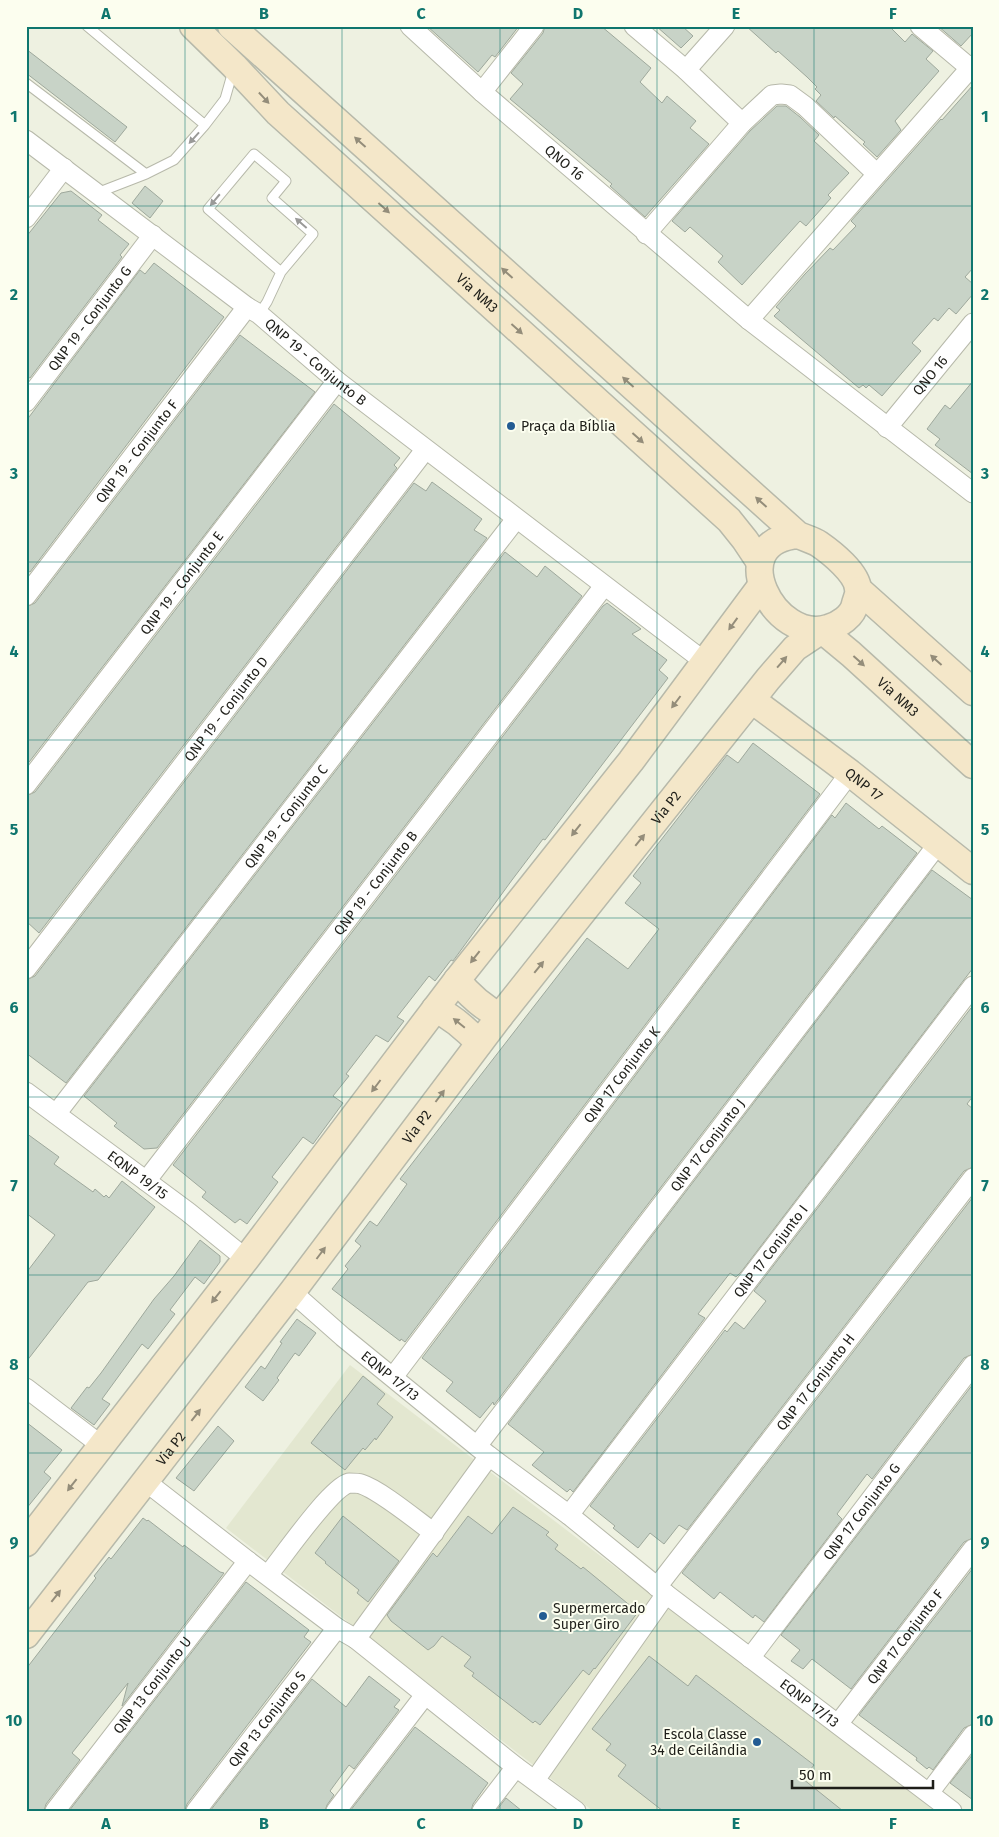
<svg xmlns="http://www.w3.org/2000/svg" width="999" height="1837" font-family="'Fira Sans',sans-serif">
<rect width="100%" height="100%" fill="#eef1e1"/>
<path fill="#e3e7d0" d="M350 1365 935 1811H593L226 1528Z"/>
<path fill="#c8d3c7" stroke="#9ea89c" d="M427 26H519L495 57 492 55 478 72Z
M545 26H601L651 68 640 82 662 103 667 96 696 121 690 128 709 144 645 217 610 186 612 184 510 99 523 84 511 73 543 33Z
M656 26H682L693 36 681 48Z
M746 26H889L905 42 912 34 933 51 926 59 939 71 895 121 901 130 877 157 863 144 865 142 860 138 835 116 834 118 816 101 821 95 815 89 817 87 807 77 778 51 776 53Z
M938 26H973V33L961 46Z
M26 49 127 127 115 142 26 73Z
M973 85V268L965 277 973 284V294L956 314 949 308 938 321 934 318 912 343 921 351 882 396 869 385 866 388 863 385 859 388 774 316 780 310 776 307 805 274 830 248 833 250 856 226 851 221 941 119 942 120Z
M777 106H786L800 117 819 135 814 141 849 173 828 195 831 198 806 226 800 221 742 285 718 262 723 256 690 227 685 232 672 221 750 131Z
M145 186 163 201 150 218 132 203Z
M71 191 102 215 98 220 129 244 120 255 122 257 30 378 26 376V237L61 193Z
M154 263 224 317 30 572 26 570V421L140 270 145 274Z
M240 335 315 392 26 766V607L35 603Z
M973 381V474L935 445 940 439 927 429 945 405 950 409Z
M334 404 400 458 394 465 397 468 39 933 26 921V796L35 792Z
M432 482 482 519 474 530 487 538 66 1083 26 1053V980L35 976 414 483 426 491Z
M505 552 537 577 545 566 582 596 157 1148 144 1149 114 1126 117 1123 84 1096Z
M607 603 641 629 632 634 667 660 659 670 668 678 545 840 543 839 512 880 453 961 451 960 435 981 429 976 397 1017 404 1021 388 1042 376 1035 346 1074 349 1076 333 1096 343 1103 313 1144 303 1137 272 1177 278 1182 247 1224 240 1219 235 1223 202 1197 206 1192 173 1165 603 606Z
M753 743 820 794 405 1342 401 1339 400 1341 332 1289 348 1269 345 1266 361 1246 355 1241 370 1221 377 1226 407 1184 400 1179 587 938 628 969 659 929 625 903 641 883 633 876 727 755 738 763Z
M846 803 879 829 882 826 917 853 494 1405 493 1402 480 1418 446 1391 453 1382 422 1358 832 815 835 818Z
M932 870 973 900V968L741 1272 736 1277 730 1273 698 1314 705 1318 573 1492 570 1489 567 1492 532 1465 544 1452 508 1424Z
M971 1008 973 1009V1096L967 1104 973 1109V1167L964 1171 687 1530 679 1525 664 1544 650 1533 638 1548 613 1528 615 1526 590 1506 725 1330 727 1332 735 1322 744 1329 766 1301 754 1291Z
M26 1133 59 1157 54 1164 93 1192 95 1189 104 1197 106 1195 109 1198 122 1181 155 1207 98 1280 88 1282 26 1362V1273L55 1235 26 1213Z
M973 1197V1354L964 1358 872 1479 867 1474 837 1514 842 1519 764 1622 755 1615 753 1618 720 1592 714 1599 682 1573Z
M200 1240 220 1256V1262L204 1284 195 1277 170 1310 175 1314 148 1349 142 1344 102 1399 110 1404 94 1425 71 1408 87 1387 89 1388 101 1373 154 1299 174 1276Z
M297 1319 316 1333 299 1356 295 1353 277 1378 279 1380 263 1401 245 1387 261 1366 265 1369 282 1343 280 1342Z
M363 1376 385 1394 377 1404 393 1417 376 1440 375 1438 365 1450 363 1448 345 1470 311 1443Z
M973 1384V1538L964 1542 851 1689 812 1659 803 1669 791 1661 800 1650 781 1635Z
M26 1422 62 1450 44 1472 51 1478 26 1509Z
M218 1426 234 1441 194 1491 176 1478Z
M513 1507 549 1532 546 1535 558 1545 555 1549 581 1569 583 1567 638 1612 595 1669 594 1668 589 1675 583 1670 540 1725 535 1721 533 1723 472 1676 474 1673 464 1666 471 1657 442 1636 434 1646 428 1650 391 1621 387 1615 433 1553 437 1557 468 1516 492 1534Z
M343 1516 399 1561 368 1602 357 1593 359 1590 325 1563 326 1562 315 1553Z
M143 1518 147 1521 148 1520 183 1547 184 1545 220 1572 224 1573 122 1706 128 1683 72 1753 80 1760 46 1804 44 1811H26V1669L96 1578 94 1576 109 1557 111 1559Z
M973 1568V1724L964 1728 933 1770 929 1767 927 1769 916 1760 917 1758 859 1715Z
M246 1582 309 1630 304 1637 311 1642 187 1804 185 1811H69Z
M649 1656 688 1686 696 1675 814 1765 803 1779 843 1811H663L618 1776 626 1765 606 1750 611 1744 592 1729Z
M369 1676 400 1700 394 1707 399 1710 354 1769 349 1765 330 1791 334 1795 327 1805 325 1811H210L312 1679 346 1707Z
M415 1727 488 1783 473 1804 471 1811H350Z
M973 1754V1800L950 1783Z
M506 1798 522 1811H496Z"/>
<g fill="none" stroke-linecap="round" stroke-linejoin="round">
<defs>
<path id="lane" d="M87 26 205 125
M26 83 146 174
M97 193 146 174 174 160 205 125 225 99 233 71
M259 314 267 302 281 272 313 234 272 198 286 181 254 154 208 209 281 272"/>
<g id="street">
<path id="s1" d="M410 26 482 92 749 320 973 493"/>
<path d="M634 26 686 70 742 123"/>
<path d="M920 26 970 68"/>
<path d="M686 70 725 26"/>
<path d="M482 92 534 26"/>
<path id="s2" d="M26 140 247 307 259 314 337 381 705 662"/>
<path d="M26 218 64 168"/>
<path d="M646 234 742 123 772 95 781 94 790 95 805 106 877 174"/>
<path d="M749 320 973 65"/>
<path id="s3" d="M26 402 153 235"/>
<path id="s4" d="M887 428 973 323"/>
<path id="s5" d="M26 596 247 307"/>
<path id="s6" d="M26 785 337 381"/>
<path id="s7" d="M26 969 425 450"/>
<path id="s8" d="M26 1092 188 1212 246 1259"/>
<path id="s9" d="M56 1114 516 519"/>
<path id="s10" d="M146 1181 604 586"/>
<path id="s11" d="M292 1292 343 1337 489 1456 569 1515 666 1594 952 1811"/>
<path id="s12" d="M393 1377 850 773"/>
<path d="M26 1388 102 1446"/>
<path id="s13" d="M477 1446 938 844"/>
<path d="M145 1481 248 1561 337 1628 356 1639 516 1767 576 1811"/>
<path id="s14" d="M569 1515 973 986"/>
<path d="M268 1575C283 1557 330 1488 349 1483 352 1483 358 1483 361 1484 380 1490 416 1520 434 1533"/>
<path id="s15" d="M657 1587 973 1178"/>
<path d="M356 1639 489 1456"/>
<path id="s16" d="M750 1658 973 1365"/>
<path id="s17" d="M838 1724 973 1549"/>
<path d="M535 1780 666 1594"/>
<path d="M929 1793 973 1735"/>
<path id="s18" d="M55 1811 248 1561"/>
<path id="s19" d="M196 1811 337 1628"/>
<path d="M336 1811 425 1695"/>
<path d="M482 1811 516 1767"/>
</g>
<g id="secondary">
<path id="s20" d="M193 26 234 66 278 113 729 520 745 540 759 561"/>
<path d="M231 26 798 535C805 538 813 540 819 544 832 553 857 573 858 589 859 594 856 600 855 604 853 616 839 625 828 628 775 645 721 542 798 535"/>
<path d="M859 590 973 692"/>
<path id="s21" d="M752 700 850 773 973 871"/>
<path d="M457 980C469 995 482 1007 500 1016"/>
<path d="M435 1009C453 1017 466 1029 479 1043"/>
<path d="M26 1543 246 1259 457 980 631 761 761 586"/>
<path id="s22" d="M26 1635 292 1292 500 1016 768 679 795 648 822 630 851 654 973 765"/>
</g>
</defs>
<use href="#lane" stroke="#b7b9aa" stroke-width="11"/>
<use href="#street" stroke="#b7b9aa" stroke-width="21"/>
<use href="#secondary" stroke="#b7b9aa" stroke-width="29"/>
<use href="#lane" stroke="#fff" stroke-width="9"/>
<use href="#street" stroke="#fff" stroke-width="19"/>
<use href="#secondary" stroke="#f4e7c9" stroke-width="26"/>
</g>
<defs><path id="oneway-solid" d="M-6-.8H1V-3.2L6.5 0L1 3.2V.8H-6Z" transform="scale(1.25)"/></defs>
<g fill="#948d7a">
<use href="#oneway-solid" transform="translate(264 98) rotate(47)"/>
<use href="#oneway-solid" transform="translate(360 142) rotate(-138)"/>
<use href="#oneway-solid" transform="translate(384 208) rotate(42)"/>
<use href="#oneway-solid" transform="translate(507 273) rotate(-138)"/>
<use href="#oneway-solid" transform="translate(517 329) rotate(42)"/>
<use href="#oneway-solid" transform="translate(628 382) rotate(-138)"/>
<use href="#oneway-solid" transform="translate(638 438) rotate(42)"/>
<use href="#oneway-solid" transform="translate(761 502) rotate(-138)"/>
<use href="#oneway-solid" transform="translate(733 624) rotate(126)"/>
<use href="#oneway-solid" transform="translate(936 660) rotate(-138)"/>
<use href="#oneway-solid" transform="translate(859 661) rotate(42)"/>
<use href="#oneway-solid" transform="translate(782 662) rotate(-49)"/>
<use href="#oneway-solid" transform="translate(676 702) rotate(127)"/>
<use href="#oneway-solid" transform="translate(576 830) rotate(128)"/>
<use href="#oneway-solid" transform="translate(640 840) rotate(-51)"/>
<use href="#oneway-solid" transform="translate(475 957) rotate(128)"/>
<use href="#oneway-solid" transform="translate(539 967) rotate(-51)"/>
<use href="#oneway-solid" transform="translate(459 1023) rotate(-141)"/>
<use href="#oneway-solid" transform="translate(376 1086) rotate(127)"/>
<use href="#oneway-solid" transform="translate(440 1096) rotate(-53)"/>
<use href="#oneway-solid" transform="translate(321 1253) rotate(-53)"/>
<use href="#oneway-solid" transform="translate(216 1297) rotate(128)"/>
<use href="#oneway-solid" transform="translate(196 1415) rotate(-52)"/>
<use href="#oneway-solid" transform="translate(72 1485) rotate(128)"/>
<use href="#oneway-solid" transform="translate(56 1596) rotate(-52)"/>
</g>
<g fill="#9a9a98">
<use href="#oneway-solid" transform="translate(194 138) rotate(132)"/>
<use href="#oneway-solid" transform="translate(215 200) rotate(130)"/>
<use href="#oneway-solid" transform="translate(301 223) rotate(-139)"/>
</g>
<path fill="none" stroke="#0f766e" stroke-width="1" stroke-opacity="0.55" d="M185 26V1811M342 26V1811M500 26V1811M657 26V1811M814 26V1811M26 206H973M26 384H973M26 562H973M26 740H973M26 918H973M26 1097H973M26 1275H973M26 1453H973M26 1631H973"/>
<g fill="#235c93" stroke="#fcfeef" stroke-width="2">
<circle cx="511" cy="426" r="5"/>
<circle cx="543" cy="1616" r="5"/>
<circle cx="757" cy="1742" r="5"/>
</g>
<g text-anchor="middle" dominant-baseline="central" stroke-width="4" stroke-linejoin="round" paint-order="stroke">
<g font-size="14" fill="#1e1e19" stroke="#fcfeef">
<text stroke="none"><textPath href="#s1" startOffset="206">QNO 16</textPath></text>
<text stroke="none"><textPath href="#s20" startOffset="390">Via NM3</textPath></text>
<text stroke="none"><textPath href="#s3" startOffset="105">QNP 19 - Conjunto G</textPath></text>
<text stroke="none"><textPath href="#s2" startOffset="365">QNP 19 - Conjunto B</textPath></text>
<text stroke="none"><textPath href="#s4" startOffset="68">QNO 16</textPath></text>
<text stroke="none"><textPath href="#s5" startOffset="182">QNP 19 - Conjunto F</textPath></text>
<text stroke="none"><textPath href="#s6" startOffset="255">QNP 19 - Conjunto E</textPath></text>
<text stroke="none"><textPath href="#s22" startOffset="1385">Via NM3</textPath></text>
<text stroke="none"><textPath href="#s7" startOffset="328">QNP 19 - Conjunto D</textPath></text>
<text stroke="none"><textPath href="#s21" startOffset="140">QNP 17</textPath></text>
<text stroke="none"><textPath href="#s22" startOffset="1046">Via P2</textPath></text>
<text stroke="none"><textPath href="#s9" startOffset="376">QNP 19 - Conjunto C</textPath></text>
<text stroke="none"><textPath href="#s10" startOffset="376">QNP 19 - Conjunto B</textPath></text>
<text stroke="none"><textPath href="#s12" startOffset="379">QNP 17 Conjunto K</textPath></text>
<text stroke="none"><textPath href="#s22" startOffset="641">Via P2</textPath></text>
<text stroke="none"><textPath href="#s13" startOffset="379">QNP 17 Conjunto J</textPath></text>
<text stroke="none"><textPath href="#s8" startOffset="139">EQNP 19/15</textPath></text>
<text stroke="none"><textPath href="#s14" startOffset="332">QNP 17 Conjunto I</textPath></text>
<text stroke="none"><textPath href="#s11" startOffset="129">EQNP 17/13</textPath></text>
<text stroke="none"><textPath href="#s15" startOffset="259">QNP 17 Conjunto H</textPath></text>
<text stroke="none"><textPath href="#s22" startOffset="236">Via P2</textPath></text>
<text stroke="none"><textPath href="#s16" startOffset="184">QNP 17 Conjunto G</textPath></text>
<text stroke="none"><textPath href="#s17" startOffset="110">QNP 17 Conjunto F</textPath></text>
<text stroke="none"><textPath href="#s18" startOffset="159">QNP 13 Conjunto U</textPath></text>
<text stroke="none"><textPath href="#s11" startOffset="661">EQNP 17/13</textPath></text>
<text stroke="none"><textPath href="#s19" startOffset="116">QNP 13 Conjunto S</textPath></text>
</g>
<g font-size="14" fill="#1e1e19" stroke="#fcfeef" text-anchor="start">
<text x="521" y="426">Praça da Bíblia</text>
<text x="553" y="1608">Supermercado<tspan x="553" dy="16">Super Giro</tspan></text>
<text x="747" y="1734" text-anchor="end">Escola Classe<tspan x="747" dy="16">34 de Ceilândia</tspan></text>
</g>
</g>
<rect width="999" height="1837" fill="none" stroke="#fcfeef" stroke-width="55"/>
<path d="M792 1780v8h141v-8" fill="none" stroke="#1e1e19" stroke-width="2.5"/>
<text x="799" y="1780" font-size="15" fill="#1e1e19" stroke="#fcfeef" stroke-width="4" paint-order="stroke">50 m</text>
<rect x="28" y="28" width="944" height="1782" fill="none" stroke="#0f766e" stroke-width="2"/>
<g font-size="16" text-anchor="middle" font-weight="bold" fill="#0f766e">
<text x="106" y="19">A</text>
<text x="264" y="19">B</text>
<text x="421" y="19">C</text>
<text x="578" y="19">D</text>
<text x="736" y="19">E</text>
<text x="893" y="19">F</text>
<text x="14" y="122">1</text>
<text x="985" y="122">1</text>
<text x="14" y="300">2</text>
<text x="985" y="300">2</text>
<text x="14" y="479">3</text>
<text x="985" y="479">3</text>
<text x="14" y="657">4</text>
<text x="985" y="657">4</text>
<text x="14" y="835">5</text>
<text x="985" y="835">5</text>
<text x="14" y="1013">6</text>
<text x="985" y="1013">6</text>
<text x="14" y="1191">7</text>
<text x="985" y="1191">7</text>
<text x="14" y="1370">8</text>
<text x="985" y="1370">8</text>
<text x="14" y="1548">9</text>
<text x="985" y="1548">9</text>
<text x="14" y="1726">10</text>
<text x="985" y="1726">10</text>
<text x="106" y="1829">A</text>
<text x="264" y="1829">B</text>
<text x="421" y="1829">C</text>
<text x="578" y="1829">D</text>
<text x="736" y="1829">E</text>
<text x="893" y="1829">F</text>
</g>
</svg>
